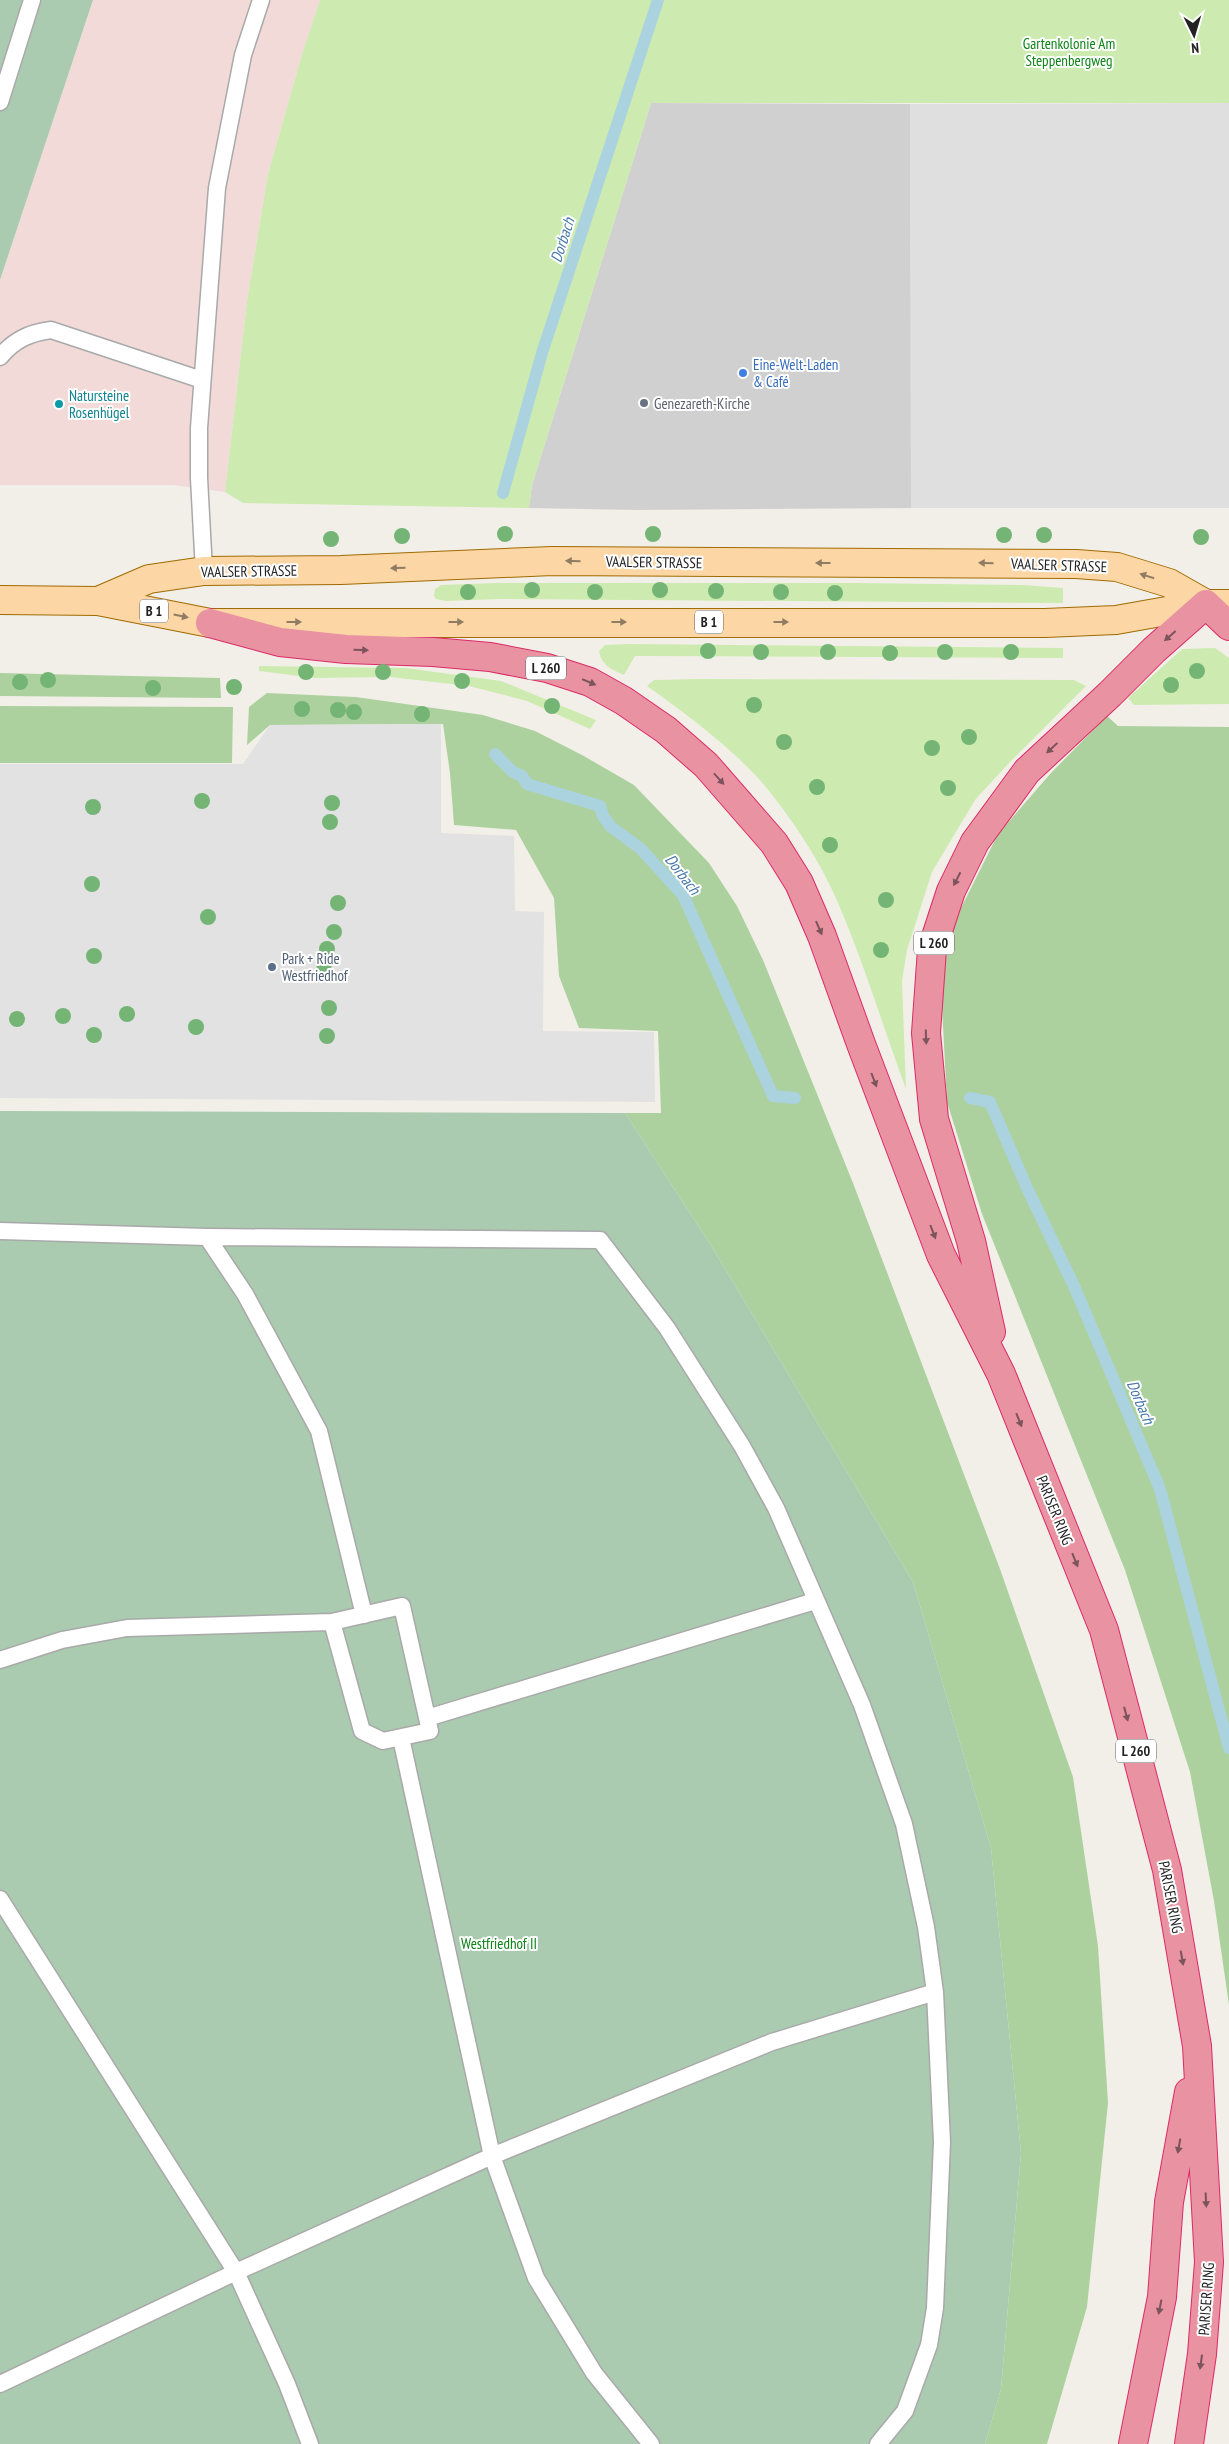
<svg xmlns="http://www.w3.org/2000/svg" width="1229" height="2444" font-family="'PT Sans Narrow',sans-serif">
<rect width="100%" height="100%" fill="#f2efe9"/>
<path fill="#e0dfdf" d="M1229 103V508H911L910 104Z"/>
<path fill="#f2dad9" d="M93 0H320L302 54 268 174 247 301 225 492 173 485H0V280Z"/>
<path fill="#d0d0d0" d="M651 103 910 104 911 508 636 510 529 508 532 485Z"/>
<path fill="#cdebb0" d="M320 0H1229V103H651L532 485 529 508 243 503 225 492 247 301 268 174 302 54Z
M496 583H858L1023 585 1063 588V603L499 599 446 601 436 599 434 596 435 589 441 585Z
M629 644 1063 648V658L635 656 624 675C611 669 602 666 599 651L605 645Z
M1215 648 1229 658V704L1134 705 1128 698 1182 649Z
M259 666 406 668 501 681 596 720 590 729 527 701 469 686 390 677 315 678 259 671Z
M699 679 1074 680 1086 686 1008 764 975 800 932 872 907 950 902 981 906 1089C883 1027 864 963 838 903 822 865 798 828 773 796 742 755 689 716 647 686L654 680Z"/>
<path fill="#add19e" d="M0 673 220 678 221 698 0 696Z
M267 693 356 697 483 715 535 731 582 755 634 785 709 863 737 906 763 960 853 1183 1000 1569 1073 1777 1098 1946 1108 2103 1087 2307 1047 2444H985L1001 2389 1021 2153 991 1848 913 1582 712 1247 625 1113H661L658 1031 579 1028 559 976 554 898 516 830 454 825 450 773 443 724 270 725 247 745 249 707Z
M0 706 233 707 232 763H0Z
M1107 716 1118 726 1229 727V2005L1214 1901 1190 1772 1125 1570 982 1214 947 1102 942 1007 946 951 961 908 998 834 1051 773Z"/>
<path fill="#aacbaf" d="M0 0H93L0 280Z
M0 1111 625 1113 712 1247 913 1582 991 1848 1021 2153 1001 2389 985 2444H0Z"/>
<path fill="#e2e2e2" d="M441 724V833L514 836 515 911 544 912 543 1031 654 1032 655 1102 0 1098V764H243L270 725Z"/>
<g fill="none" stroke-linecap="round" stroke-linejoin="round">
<path stroke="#aad3df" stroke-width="12" d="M503 493 542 353 658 0
M495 754 513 772 522 776 527 784 600 806 603 816 611 827 640 848 683 895 773 1096 795 1098
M970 1098 990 1102 1027 1188 1074 1286 1160 1489 1229 1748"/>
<defs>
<path id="lane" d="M0 102 32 0
M0 357C14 340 29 333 51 330L202 380
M204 571 199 478V428L217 188 243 55 261 0
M0 1231 207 1237 600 1240 667 1328 742 1446 776 1508 862 1705 904 1824 926 1927 935 1992 942 2142 935 2308 929 2345 905 2411 878 2444
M207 1237 245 1294 319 1431 364 1615
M402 1606 430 1731 383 1741 362 1731 332 1622Z
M0 1660 62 1640 127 1628 332 1622
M427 1718 815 1601
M401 1738 492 2156 536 2278 594 2373 651 2444
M0 1899 236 2272 287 2384 310 2444
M0 2384 236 2272 492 2156 772 2042 935 1992"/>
<path id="primary" d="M0 600 98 601 210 623H1045L1116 620 1206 604H1229
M98 601 149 579 204 571 341 570 552 561 1076 564 1117 567 1169 583 1206 604"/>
<path id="highway" d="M210 623 280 642 346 649 433 652 490 657 547 668 590 682 624 701 666 730 706 765 774 843 799 883 822 936 861 1044 941 1255 1001 1374 1104 1630 1167 1870 1197 2046 1209 2262 1202 2354 1189 2444
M991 1332 971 1241 934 1119 926 1033 932 949 951 891 975 842 1027 771 1110 694 1154 650 1206 604 1229 626
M1133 2444 1162 2297 1169 2202 1189 2092"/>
</defs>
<use href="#lane" stroke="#a9a9a9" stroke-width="19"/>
<use href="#primary" stroke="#a06b00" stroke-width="30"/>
<use href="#highway" stroke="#dc2a67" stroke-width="30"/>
<use href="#lane" stroke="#fff" stroke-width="16"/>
<use href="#primary" stroke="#fcd6a4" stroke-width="28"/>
<use href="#highway" stroke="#e892a2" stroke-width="28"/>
</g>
<g fill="#74b475">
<circle cx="505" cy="534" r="8"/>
<circle cx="653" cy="534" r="8"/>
<circle cx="1004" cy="535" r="8"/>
<circle cx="1044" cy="535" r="8"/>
<circle cx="402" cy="536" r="8"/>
<circle cx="1201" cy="537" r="8"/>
<circle cx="331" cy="539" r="8"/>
<circle cx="532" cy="590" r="8"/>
<circle cx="660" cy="590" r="8"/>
<circle cx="716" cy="591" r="8"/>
<circle cx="468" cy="592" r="8"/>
<circle cx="595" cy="592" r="8"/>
<circle cx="781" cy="592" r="8"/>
<circle cx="835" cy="593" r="8"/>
<circle cx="708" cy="651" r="8"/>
<circle cx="761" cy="652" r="8"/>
<circle cx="828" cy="652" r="8"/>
<circle cx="945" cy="652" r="8"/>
<circle cx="1011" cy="652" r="8"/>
<circle cx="890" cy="653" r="8"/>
<circle cx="1197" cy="671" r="8"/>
<circle cx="306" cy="672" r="8"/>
<circle cx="383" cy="672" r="8"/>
<circle cx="48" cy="680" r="8"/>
<circle cx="462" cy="681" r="8"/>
<circle cx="20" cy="682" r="8"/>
<circle cx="1171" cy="685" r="8"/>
<circle cx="234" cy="687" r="8"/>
<circle cx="153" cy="688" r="8"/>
<circle cx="754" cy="705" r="8"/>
<circle cx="552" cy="706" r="8"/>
<circle cx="302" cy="709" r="8"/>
<circle cx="338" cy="710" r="8"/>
<circle cx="354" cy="712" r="8"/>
<circle cx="422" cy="714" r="8"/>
<circle cx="969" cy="737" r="8"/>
<circle cx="784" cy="742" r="8"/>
<circle cx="932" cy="748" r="8"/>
<circle cx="817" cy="787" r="8"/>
<circle cx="948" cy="788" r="8"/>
<circle cx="202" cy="801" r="8"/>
<circle cx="332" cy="803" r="8"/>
<circle cx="93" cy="807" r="8"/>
<circle cx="330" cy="822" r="8"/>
<circle cx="830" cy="845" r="8"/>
<circle cx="92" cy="884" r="8"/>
<circle cx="886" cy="900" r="8"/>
<circle cx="338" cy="903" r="8"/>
<circle cx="208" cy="917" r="8"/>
<circle cx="334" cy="932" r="8"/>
<circle cx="327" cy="949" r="8"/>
<circle cx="881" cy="950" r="8"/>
<circle cx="94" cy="956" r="8"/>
<circle cx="324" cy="964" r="8"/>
<circle cx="329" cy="1008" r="8"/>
<circle cx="127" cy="1014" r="8"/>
<circle cx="63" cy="1016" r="8"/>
<circle cx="17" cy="1019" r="8"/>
<circle cx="196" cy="1027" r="8"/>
<circle cx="94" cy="1035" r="8"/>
<circle cx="327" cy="1036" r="8"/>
</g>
<defs><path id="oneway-solid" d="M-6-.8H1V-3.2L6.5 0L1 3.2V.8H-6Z" transform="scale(1.25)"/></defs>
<g fill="#8f7c63">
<use href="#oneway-solid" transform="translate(573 561) rotate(-179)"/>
<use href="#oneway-solid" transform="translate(823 563) rotate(180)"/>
<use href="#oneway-solid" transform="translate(986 563) rotate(-179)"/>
<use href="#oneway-solid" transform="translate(398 568) rotate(178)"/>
<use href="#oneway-solid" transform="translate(1147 576) rotate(-163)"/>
<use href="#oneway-solid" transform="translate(181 616) rotate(12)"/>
<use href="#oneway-solid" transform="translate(294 622)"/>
<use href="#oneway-solid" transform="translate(456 622)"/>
<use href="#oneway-solid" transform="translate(619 622)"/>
<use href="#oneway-solid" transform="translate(781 622)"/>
</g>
<g fill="#7b545c">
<use href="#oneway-solid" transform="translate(1170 636) rotate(139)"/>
<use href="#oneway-solid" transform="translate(361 650) rotate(2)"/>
<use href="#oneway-solid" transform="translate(589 682) rotate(23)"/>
<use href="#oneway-solid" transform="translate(1052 748) rotate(137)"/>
<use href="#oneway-solid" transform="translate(719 779) rotate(48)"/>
<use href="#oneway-solid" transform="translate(957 879) rotate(117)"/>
<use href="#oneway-solid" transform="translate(819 928) rotate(66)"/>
<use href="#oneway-solid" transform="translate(926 1037) rotate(88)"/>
<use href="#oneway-solid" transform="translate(874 1080) rotate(69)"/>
<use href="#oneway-solid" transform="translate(933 1232) rotate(69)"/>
<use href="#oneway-solid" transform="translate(1019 1420) rotate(68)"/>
<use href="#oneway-solid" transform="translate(1075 1560) rotate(68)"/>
<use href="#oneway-solid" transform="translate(1126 1714) rotate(75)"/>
<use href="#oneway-solid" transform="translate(1182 1958) rotate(80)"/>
<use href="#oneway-solid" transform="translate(1179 2146) rotate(100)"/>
<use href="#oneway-solid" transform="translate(1206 2200) rotate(87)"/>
<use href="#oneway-solid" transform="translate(1160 2307) rotate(101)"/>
<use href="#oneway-solid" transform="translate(1201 2362) rotate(98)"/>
</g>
<circle fill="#3f7fe0" stroke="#fff" stroke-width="2" cx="743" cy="373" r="5"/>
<circle fill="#6b7280" stroke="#fff" stroke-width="2" cx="644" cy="403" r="5"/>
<circle fill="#0f9aa8" stroke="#fff" stroke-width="2" cx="59" cy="404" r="5"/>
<circle fill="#5c6f8a" stroke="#fff" stroke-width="2" cx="272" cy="967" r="5"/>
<g text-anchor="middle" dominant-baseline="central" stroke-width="4" stroke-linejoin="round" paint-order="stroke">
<g fill="#fff" stroke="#646464" stroke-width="1">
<rect x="140" y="599.5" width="28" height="23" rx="4"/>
<rect x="695" y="610.5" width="28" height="23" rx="4"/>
<rect x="526" y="656.5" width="40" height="23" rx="4"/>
<rect x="914" y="931.5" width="40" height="23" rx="4"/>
<rect x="1116" y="1739.5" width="40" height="23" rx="4"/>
</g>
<g font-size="14" font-weight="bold" fill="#222">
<text x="154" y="611">B 1</text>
<text x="709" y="622">B 1</text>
<text x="546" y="668">L 260</text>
<text x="934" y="943">L 260</text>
<text x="1136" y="1751">L 260</text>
</g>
<g font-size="15" fill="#0c8416" stroke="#fff">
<text x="1069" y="43">Gartenkolonie Am<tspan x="1069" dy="17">Steppenbergweg</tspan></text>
<text x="499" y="1943">Westfriedhof II</text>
</g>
<g font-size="15" fill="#366cbe" stroke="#fff" text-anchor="start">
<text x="753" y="364">Eine-Welt-Laden<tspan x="753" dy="17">&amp; Café</tspan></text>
</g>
<g font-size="15" fill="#0d838f" stroke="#fff" text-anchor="start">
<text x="69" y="395">Natursteine<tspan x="69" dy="17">Rosenhügel</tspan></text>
</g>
<g font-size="15" fill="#5b616d" stroke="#fff" text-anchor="start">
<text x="654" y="403">Genezareth-Kirche</text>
</g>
<g font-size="15" fill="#222" stroke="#fff">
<text transform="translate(654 562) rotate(1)">VAALSER STRASSE</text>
<text transform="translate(1059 565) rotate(2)">VAALSER STRASSE</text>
<text transform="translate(249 571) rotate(-1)">VAALSER STRASSE</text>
<text transform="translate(1055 1510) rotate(68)">PARISER RING</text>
<text transform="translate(1171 1897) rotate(79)">PARISER RING</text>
<text transform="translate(1206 2299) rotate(-86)">PARISER RING</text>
</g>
<g font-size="15" fill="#4e5e75" stroke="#fff" text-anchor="start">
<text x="282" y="958">Park + Ride<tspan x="282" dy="17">Westfriedhof</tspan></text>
</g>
<g font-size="16" font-style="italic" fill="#4a7aab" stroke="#fff">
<text transform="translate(562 240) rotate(-72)">Dorbach</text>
<text transform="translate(683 874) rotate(52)">Dorbach</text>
<text transform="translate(1141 1402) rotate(67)">Dorbach</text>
</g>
</g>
<g transform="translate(1194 35) rotate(175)" stroke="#ffffff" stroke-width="4" paint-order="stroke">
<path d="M0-4L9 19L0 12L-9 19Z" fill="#222222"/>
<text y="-8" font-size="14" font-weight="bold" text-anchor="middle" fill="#222222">N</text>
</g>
</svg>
